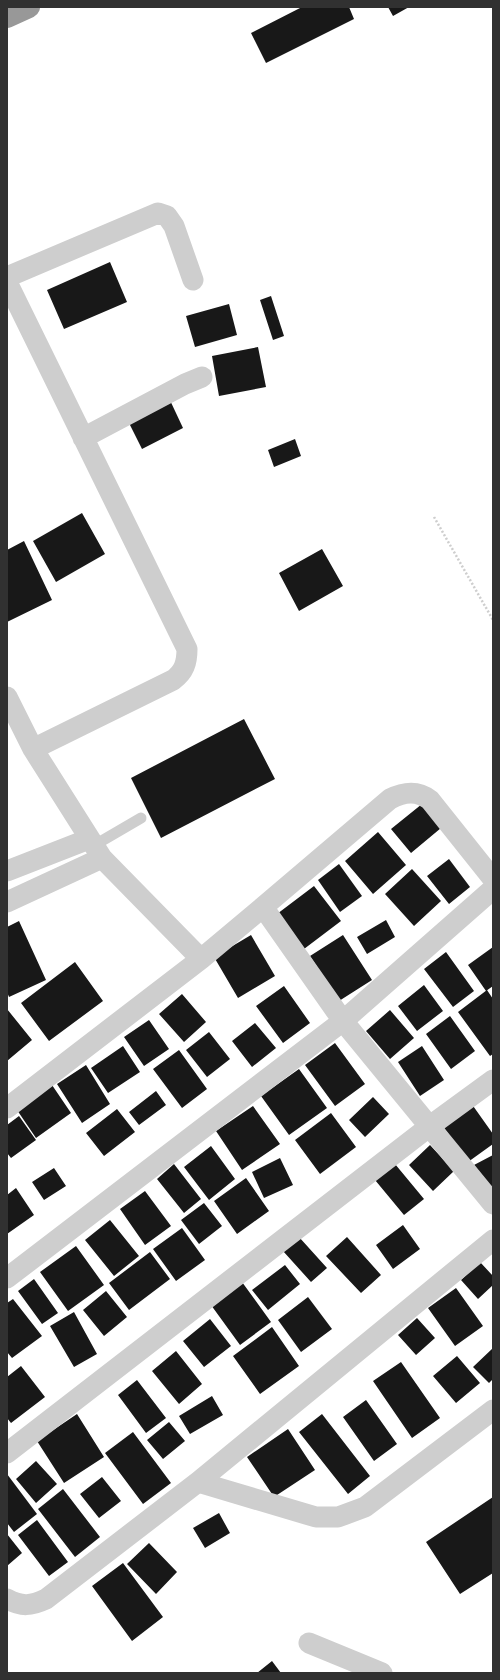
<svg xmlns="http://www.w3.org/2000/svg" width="500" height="1680" font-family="'Golos Text',sans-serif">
<rect width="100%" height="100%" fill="#fff"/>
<path fill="#181818" d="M302 7H349L354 19 266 63 251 33Z
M388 7H409L393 16Z
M110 262 127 302 64 329 47 290Z
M271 296 284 336 273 340 260 300Z
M229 304 237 335 195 347 186 316Z
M258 347 266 387 219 396 212 356Z
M168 396 183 428 142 449 126 417Z
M295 439 301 456 274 467 268 450Z
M82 513 105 554 56 582 33 541Z
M24 541 52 600 7 622V550Z
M322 549 343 586 299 611 279 573Z
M244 719 275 779 161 838 131 778Z
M422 804 441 828 411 853 391 829Z
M378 832 406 865 373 894 345 861Z
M449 859 470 887 449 904 427 876Z
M339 864 362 896 340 912 318 880Z
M412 869 441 901 414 926 385 894Z
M314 886 341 921 304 949 277 914Z
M386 920 395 937 367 954 357 937Z
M19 921 46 980 9 997 7 992V927Z
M251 935 275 976 238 998 214 957Z
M343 935 372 980 339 1001 310 956Z
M493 947V986L486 991 468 965Z
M446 952 474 991 453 1007 424 969Z
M75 962 103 1001 49 1041 21 1003Z
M424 985 443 1011 417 1031 398 1006Z
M284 986 310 1023 283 1043 256 1006Z
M487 990 493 999V1054L490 1056 458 1012Z
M182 994 206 1022 184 1042 159 1014Z
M7 1009 32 1040 7 1061Z
M390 1010 414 1038 390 1059 366 1031Z
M450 1016 475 1051 451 1069 426 1034Z
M149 1020 169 1049 144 1066 124 1037Z
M255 1023 276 1048 252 1067 232 1041Z
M209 1032 230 1059 207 1077 186 1050Z
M335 1043 365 1084 335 1106 305 1065Z
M123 1046 140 1072 108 1093 91 1068Z
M422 1046 444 1080 420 1096 398 1062Z
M179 1050 207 1089 182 1108 153 1069Z
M86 1065 110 1104 82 1123 57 1084Z
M299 1069 327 1108 289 1135 261 1096Z
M52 1085 71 1113 36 1138 17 1110Z
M156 1091 166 1105 139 1125 129 1112Z
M373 1097 389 1114 365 1137 349 1120Z
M471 1103 493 1134V1144L468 1162 442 1125Z
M253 1106 280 1144 242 1170 216 1131Z
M117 1109 135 1132 104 1156 86 1133Z
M331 1113 356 1147 320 1174 295 1140Z
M19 1116 36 1140 11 1158 7 1153V1125Z
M430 1145 454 1171 433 1191 409 1165Z
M211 1146 235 1179 209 1200 184 1167Z
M493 1155V1189L474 1165Z
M280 1158 293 1185 264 1198 252 1172Z
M174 1164 201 1199 184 1213 157 1179Z
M395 1164 424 1199 404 1215 375 1180Z
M54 1168 66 1186 44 1200 32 1182Z
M246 1178 269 1211 237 1234 214 1201Z
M16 1188 34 1215 7 1234V1195Z
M145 1191 171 1226 145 1245 120 1209Z
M204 1203 222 1226 199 1244 181 1220Z
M110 1220 139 1256 114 1276 85 1240Z
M403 1225 420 1249 393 1269 376 1245Z
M182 1228 205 1260 176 1281 153 1249Z
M299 1237 327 1268 311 1282 283 1251Z
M347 1237 381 1275 361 1293 326 1256Z
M76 1246 104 1285 68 1311 40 1272Z
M150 1252 170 1279 129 1310 109 1283Z
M480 1262 493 1276V1285L478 1299 461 1280Z
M285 1265 300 1284 268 1310 252 1290Z
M34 1279 58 1313 42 1324 18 1291Z
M242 1282 271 1322 240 1345 211 1305Z
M456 1288 483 1326 455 1346 428 1308Z
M106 1291 127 1317 104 1336 83 1310Z
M308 1297 332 1329 301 1352 278 1320Z
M13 1299 42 1336 12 1358 7 1352V1303Z
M74 1312 97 1354 74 1367 50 1326Z
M417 1318 435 1338 416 1355 398 1335Z
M210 1319 231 1346 204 1367 183 1341Z
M272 1327 299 1366 260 1394 233 1356Z
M493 1348V1379L489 1383 473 1367Z
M176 1351 202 1384 179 1404 152 1371Z
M457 1356 480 1383 456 1403 433 1376Z
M401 1362 440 1418 412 1438 373 1381Z
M21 1366 45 1397 11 1423 7 1418V1377Z
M137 1380 166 1418 146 1433 118 1395Z
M212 1396 223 1415 190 1434 179 1416Z
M366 1400 397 1444 374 1461 343 1417Z
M77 1414 104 1457 64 1483 37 1441Z
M322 1414 370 1476 348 1494 299 1432Z
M169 1422 185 1441 163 1459 147 1440Z
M288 1429 315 1470 274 1497 247 1457Z
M133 1432 171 1483 143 1504 105 1453Z
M36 1461 57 1484 36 1503 16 1479Z
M7 1474 37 1514 14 1532 7 1523Z
M102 1477 121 1501 99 1518 80 1494Z
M63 1489 100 1537 75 1557 38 1509Z
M493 1497V1573L460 1594 426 1542Z
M219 1513 230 1533 205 1548 193 1528Z
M37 1520 68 1562 49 1576 18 1535Z
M7 1534 22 1553 7 1566Z
M149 1543 177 1572 156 1594 127 1564Z
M123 1563 163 1617 132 1641 92 1586Z
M272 1661 281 1673H257Z"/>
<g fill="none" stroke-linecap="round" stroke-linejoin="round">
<path stroke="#cecece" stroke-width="2.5" stroke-dasharray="2 2" stroke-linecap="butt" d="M434 517 493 620"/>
<path stroke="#cecece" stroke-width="11" d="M93 846 141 818"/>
<path stroke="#cecece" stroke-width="21" d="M7 277 158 213 167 216 174 226 193 280
M7 282 187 649C187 663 184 672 173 680L33 749
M83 438 185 384 202 377
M7 697 33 749 102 858 201 959 263 907 343 1021 493 1204
M7 871 89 839
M7 902 102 858
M263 907 390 799C404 792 417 790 430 800L493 879
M7 1108 201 959
M7 1278 343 1021 493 889
M7 1453 430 1126 493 1080
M198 1482 493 1240
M7 1599C22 1607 31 1606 46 1599L198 1482 316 1517H338L365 1507 493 1410
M309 1643 382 1673"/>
<path stroke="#989898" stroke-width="22" d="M7 17 29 7"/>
</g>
<rect width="500" height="1680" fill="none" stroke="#313131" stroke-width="16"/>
</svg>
